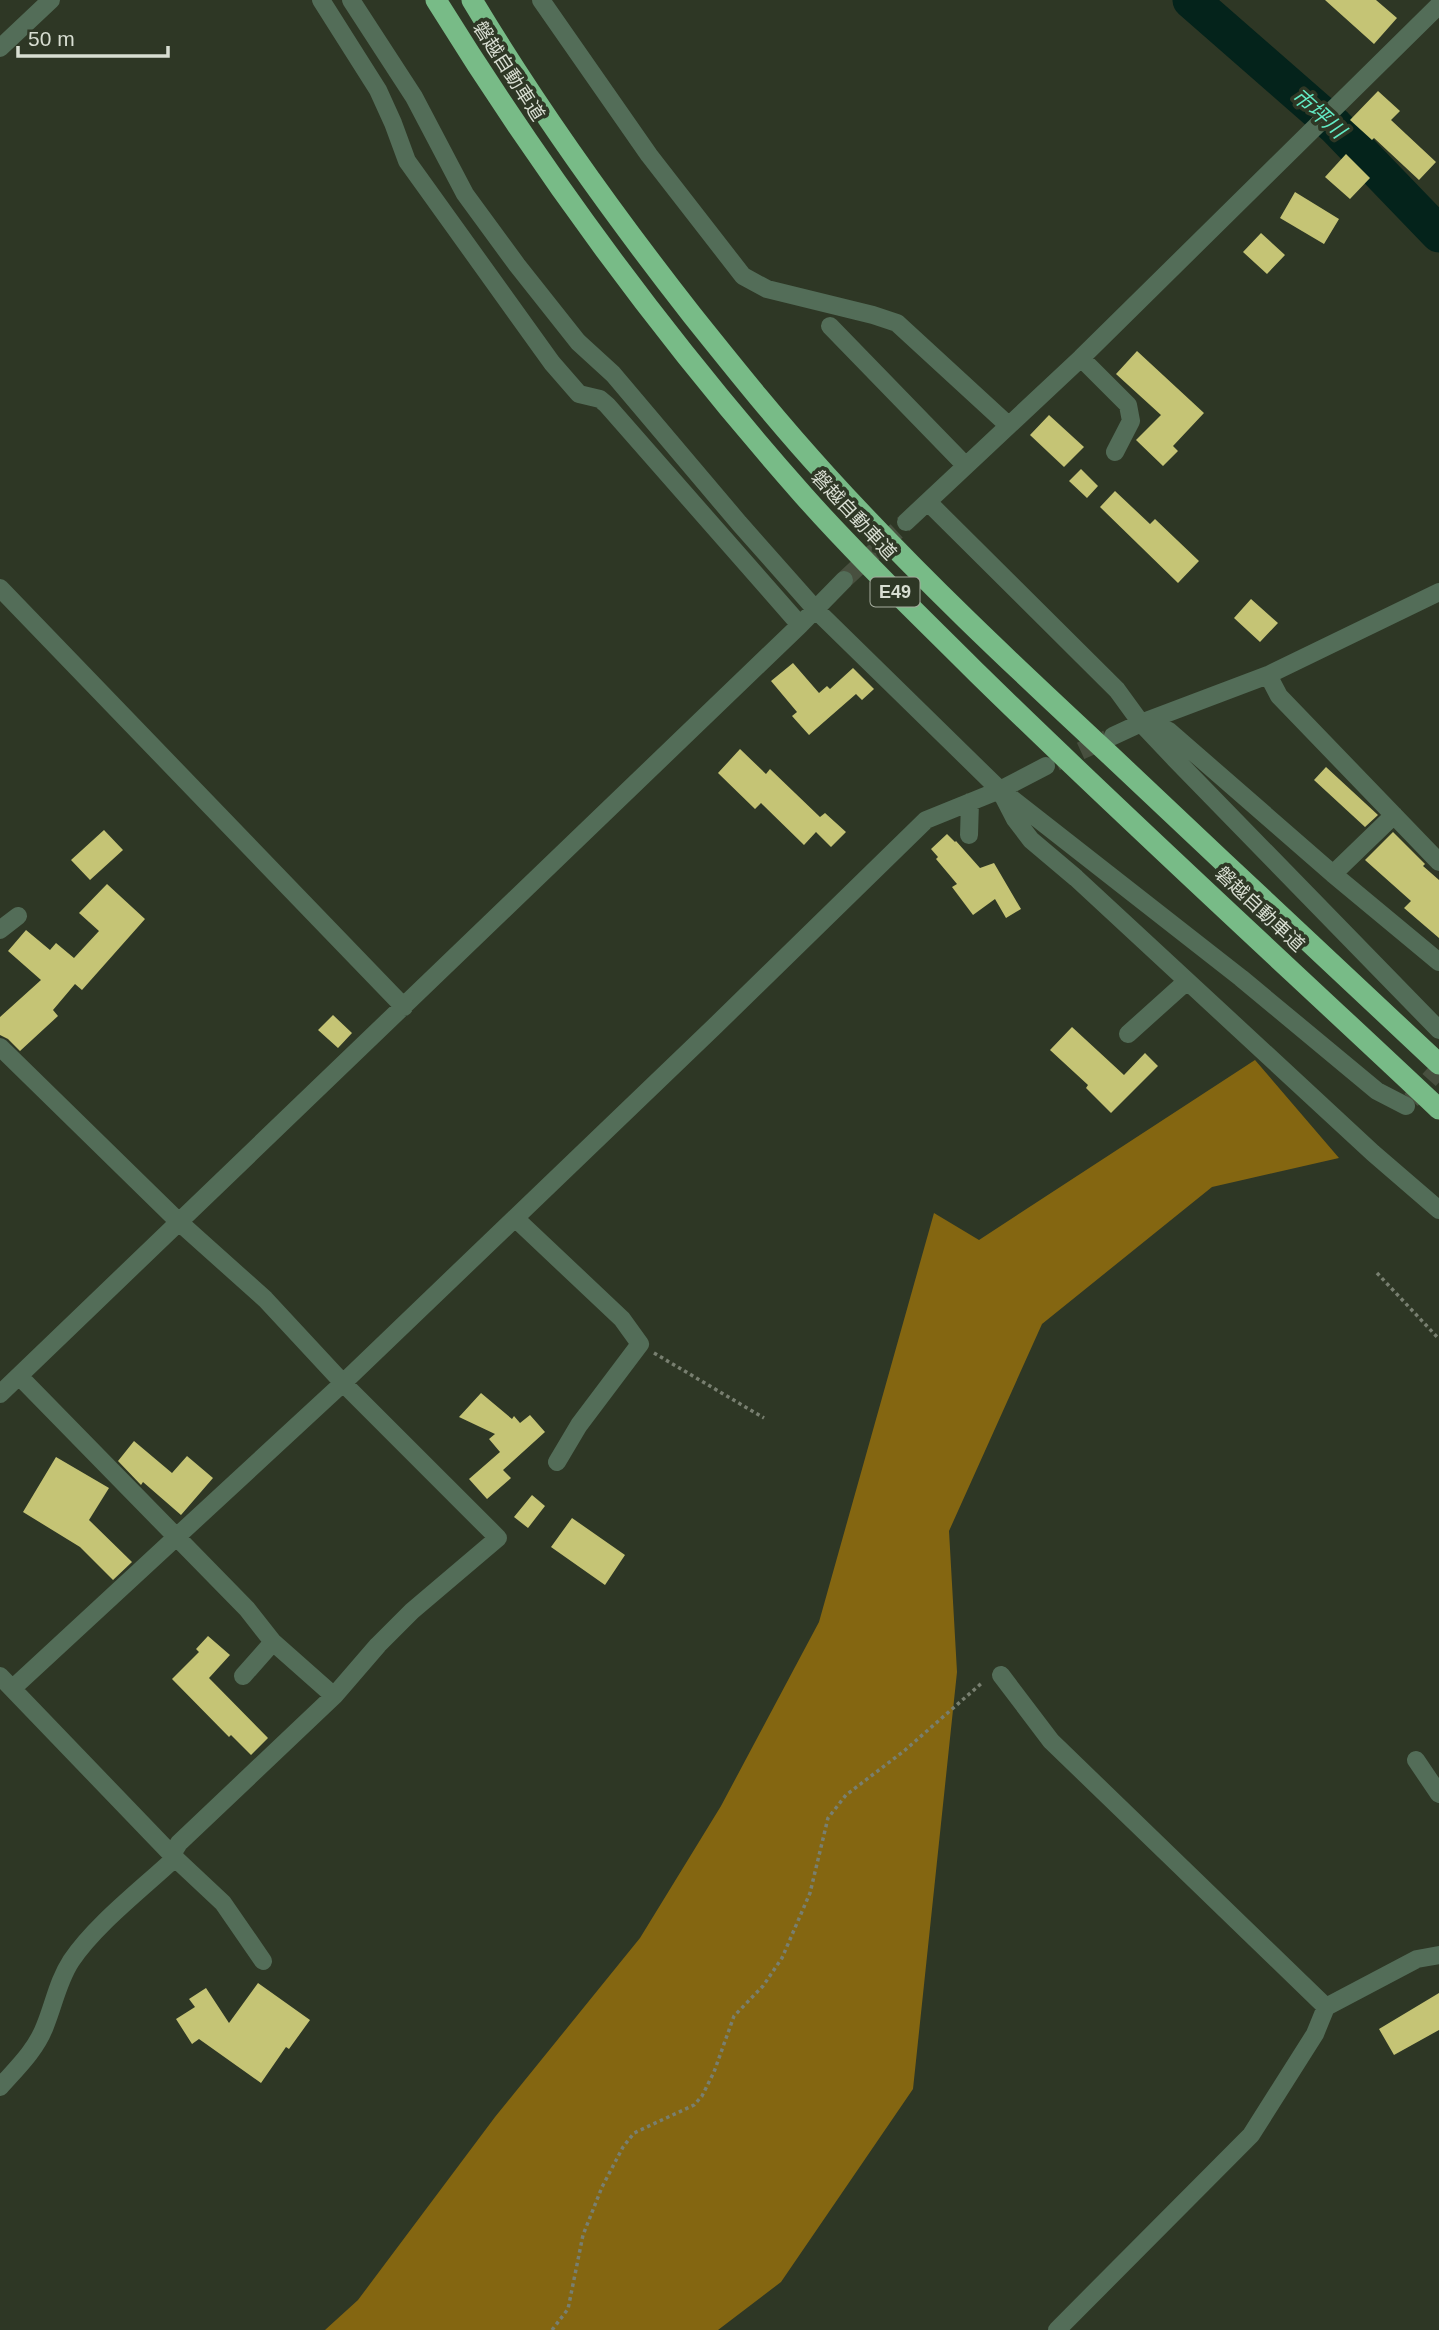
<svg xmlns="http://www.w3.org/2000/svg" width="1439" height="2330" font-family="Helvetica,'Noto Sans JP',sans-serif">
<rect width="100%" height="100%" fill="#2e3725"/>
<path fill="#846611" d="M1255 1060 1339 1158 1212 1187 1042 1324 949 1531 957 1672 913 2089 781 2282 718 2330H325L358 2300 495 2117 640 1938 721 1806 819 1622 934 1213 979 1240Z"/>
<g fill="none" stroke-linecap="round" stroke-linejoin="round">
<path stroke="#04231b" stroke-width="37" d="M1191 0 1335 126 1439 234"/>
</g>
<path fill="#c5c475" d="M1325 0H1376L1397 18 1374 44Z
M1378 91 1400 111 1391 120 1436 162 1419 180 1374 138 1372 140 1350 120Z
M1346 154 1370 178 1350 199 1325 177Z
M1295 192 1339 219 1324 244 1280 218Z
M1261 233 1285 255 1267 274 1243 252Z
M1137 351 1204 413 1173 446 1178 451 1163 466 1136 440 1161 415 1116 374Z
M1049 415 1084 447 1064 467 1030 435Z
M1081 469 1098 486 1087 498 1069 481Z
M1115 491 1150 524 1155 519 1199 561 1178 583 1100 507Z
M1251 599 1278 623 1260 642 1234 618Z
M793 663 819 693 827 686 830 689 853 668 874 689 862 700 856 694 809 735 792 716 797 712 771 681Z
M740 749 766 774 770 769 820 817 825 813 846 832 831 847 816 832 804 845 761 803 755 809 718 773Z
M1326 767 1378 815 1365 827 1314 780Z
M104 830 123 850 90 880 71 860Z
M1393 832 1425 864 1423 866 1439 880V938L1404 908 1411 901 1365 860Z
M947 834 955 842 956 841 980 868 994 863 1021 909 1006 918 995 899 973 915 952 887 957 884 936 859 938 857 931 849Z
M107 884 145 919 82 990 75 984 53 1010 58 1016 20 1051 8 1039 0 1035V1017L41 980 8 951 26 930 50 950 56 943 74 958 99 931 79 913Z
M333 1015 352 1033 338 1048 318 1030Z
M1072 1027 1124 1075 1145 1053 1158 1066 1111 1113 1086 1088 1088 1085 1050 1050Z
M481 1393 512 1419 514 1416 520 1423 530 1415 545 1432 503 1470 511 1478 487 1499 469 1479 500 1452 489 1439 495 1434 459 1417Z
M134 1441 172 1473 187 1456 213 1478 181 1515 143 1482 141 1485 118 1461Z
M56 1457 109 1488 89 1520 132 1562 113 1580 80 1547 23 1512Z
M532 1495 545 1506 528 1528 514 1517Z
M572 1518 625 1555 605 1585 551 1547Z
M208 1636 230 1655 209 1678 268 1738 251 1755 231 1735 229 1737 172 1679 199 1652 196 1649Z
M258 1983 310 2020 289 2049 286 2047 261 2083 199 2039 192 2044 176 2019 195 2007 189 1999 206 1988 229 2023Z
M1439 1993V2030L1394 2055 1379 2029Z"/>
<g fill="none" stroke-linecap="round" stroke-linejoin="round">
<path stroke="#48503f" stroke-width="18" stroke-dasharray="18 9" stroke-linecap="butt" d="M844 580 906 522
M1056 762 1107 739
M1411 1100 1439 1069"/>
<path stroke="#787f70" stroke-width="3.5" stroke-dasharray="3.5 3.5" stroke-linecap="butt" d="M1377 1273 1439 1339
M654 1353 764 1418
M552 2330 568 2309 583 2235 602 2187 623 2147 634 2133 694 2105 702 2096 714 2072 734 2016 763 1986 782 1958 810 1893 828 1818 846 1795 904 1751 983 1682"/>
<path stroke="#536d58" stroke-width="18" d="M321 0 378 90 393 123 407 161 552 363 579 394 600 399 607 405 800 625
M351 0 414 97 465 194 517 265 578 342 613 374 739 523 816 610 1000 790 1015 819 1031 840 1076 878 1373 1153 1439 1210
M541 0 649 155 743 276 767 289 873 315 897 323 1008 425
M0 48 51 0
M830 326 965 465
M1081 358 1128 405 1131 421 1115 452
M928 502 1117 690 1141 723 1175 759 1439 1030
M906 522 1081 358 1439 5
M0 588 404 1007
M1268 675 1279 696 1439 862
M1141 723 1157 725 1169 731 1333 874 1439 962
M1113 736 1141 723 1268 675 1439 592
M1006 794 1241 978 1377 1091 1406 1106
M969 835 970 802
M1333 874 1394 815
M0 930 18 916
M1128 1034 1187 981
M0 1047 179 1222 265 1299 343 1383 498 1538 412 1611 378 1645 334 1696 179 1843 174 1851 175 1858C142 1889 96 1924 71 1961 58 1981 54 2004 45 2026 36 2050 17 2068 0 2087
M515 1218 622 1319 640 1344 579 1425 557 1462
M19 1376 247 1609 273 1642 334 1696
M0 1394 800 625 844 580
M1001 1675 1051 1741 1326 2007
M0 1676 175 1858 223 1903 263 1961
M243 1676 273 1642
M13 1688 343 1383 715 1026 926 820 1000 790 1046 766
M1416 1760 1439 1794
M1057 2330 1251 2135 1315 2034 1326 2007 1417 1959 1439 1955"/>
<path stroke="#78bb87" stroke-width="21" d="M436 0C545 176 667 341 804 496 859 558 920 616 978 674 1129 822 1285 964 1439 1109
M472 0C538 110 613 214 692 315 736 370 780 425 827 476 917 575 1014 666 1111 756 1220 859 1330 962 1439 1064"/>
</g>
<g text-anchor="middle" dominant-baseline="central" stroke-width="7" stroke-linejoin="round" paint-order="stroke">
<rect fill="#2e3725" stroke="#a5ac9e" stroke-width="2" x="870.5" y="577.5" width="49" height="29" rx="5"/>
<g font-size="18" font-weight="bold" fill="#d8ded2">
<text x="895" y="592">E49</text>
</g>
<g font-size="19" fill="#d8ded2" stroke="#2e3725">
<text transform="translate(509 71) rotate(57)">磐越自動車道</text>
<text transform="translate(854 515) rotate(47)">磐越自動車道</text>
<text transform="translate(1260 909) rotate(43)">磐越自動車道</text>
</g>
<g font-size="21" font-style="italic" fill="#63ebc5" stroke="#2e3725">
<text transform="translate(1319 113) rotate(42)">市坪川</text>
</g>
</g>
<path d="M18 46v10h150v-10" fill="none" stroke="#d8ded2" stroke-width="3.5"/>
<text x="28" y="46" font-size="21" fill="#d8ded2" stroke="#2e3725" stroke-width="5" paint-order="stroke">50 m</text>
</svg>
